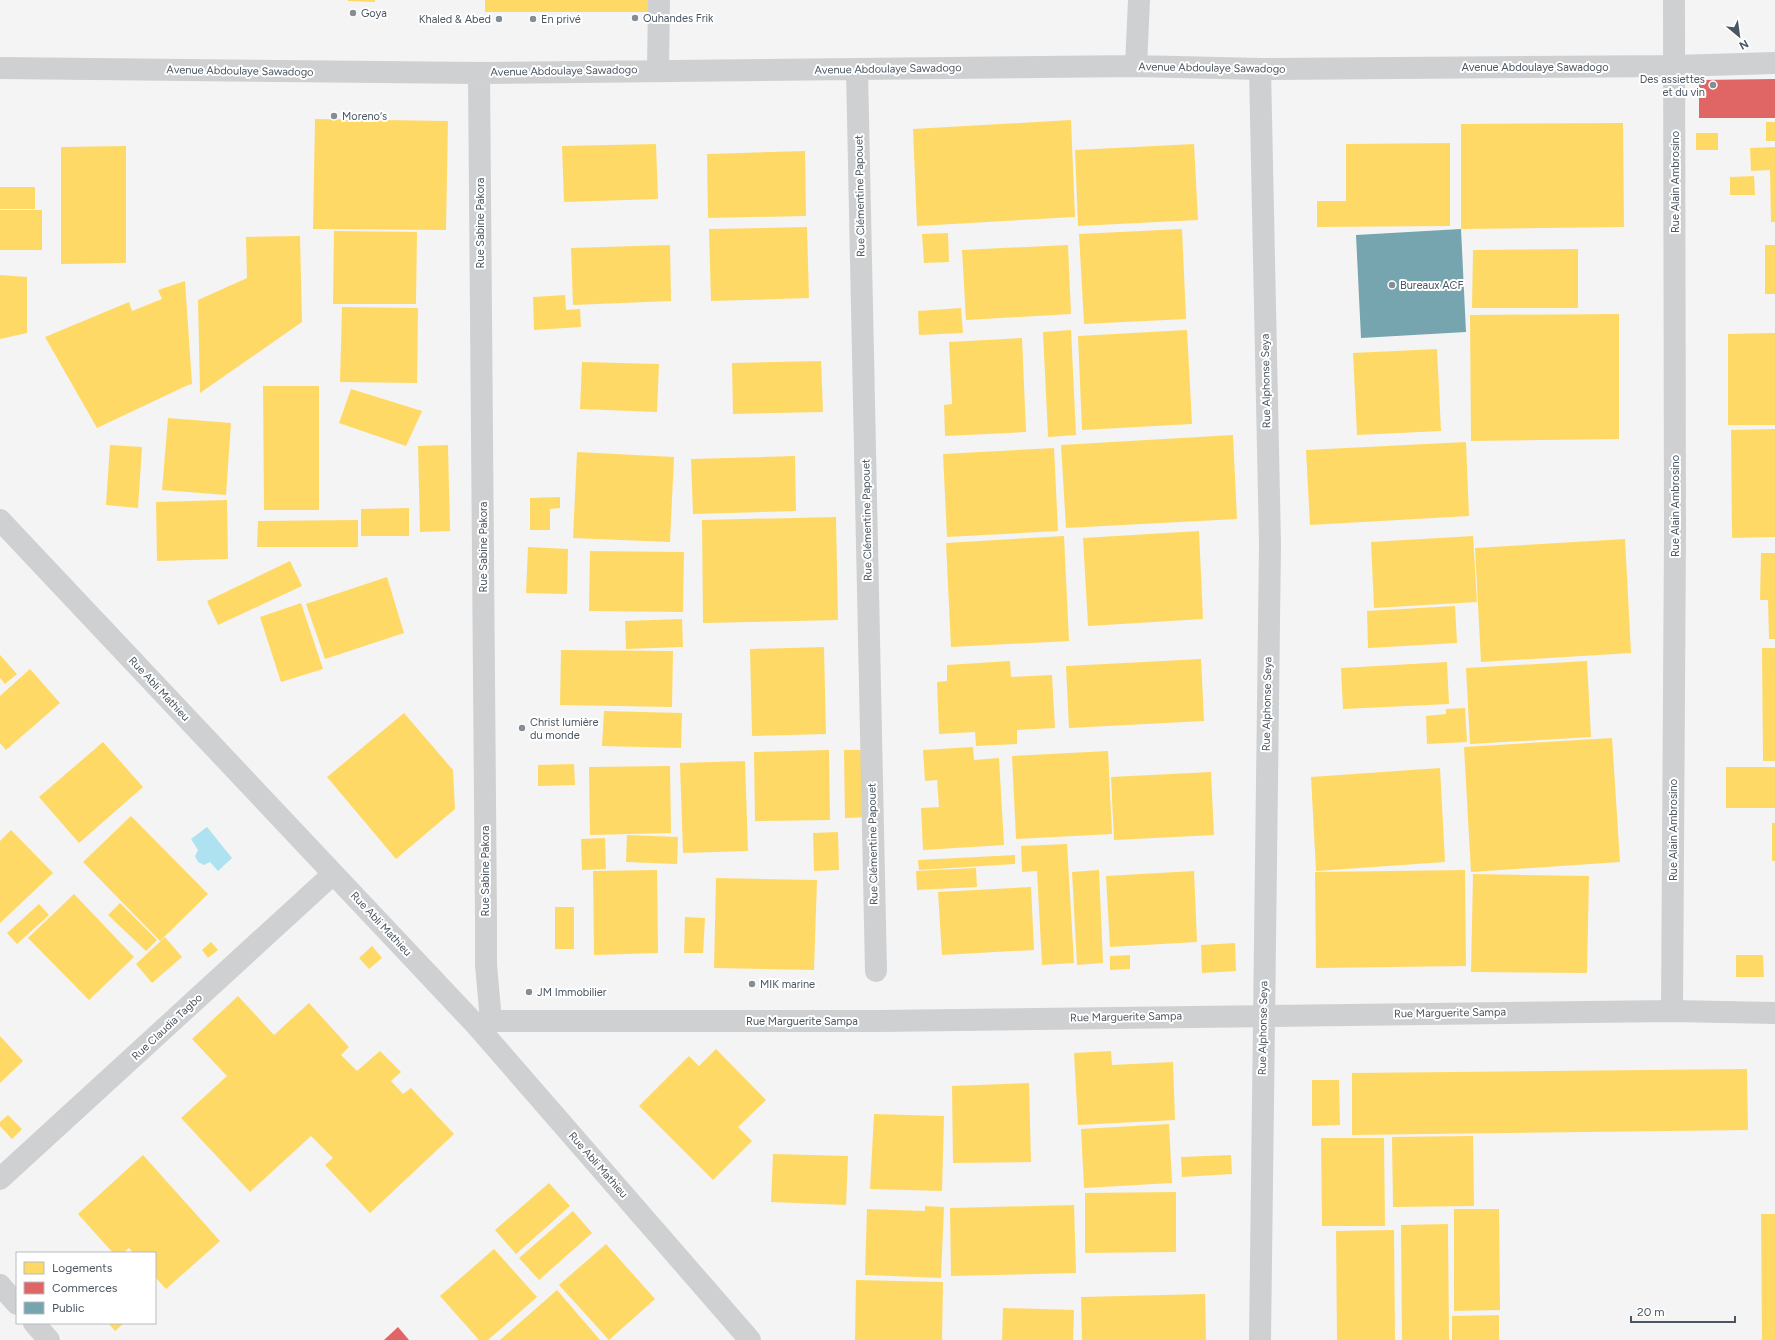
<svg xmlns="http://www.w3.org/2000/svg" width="1775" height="1340" font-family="Figtree,sans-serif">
<rect width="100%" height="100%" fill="#f4f4f4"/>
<path fill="#aee2f0" d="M207 827 232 858 218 871 210 862 204 865 198 862 195 856 198 850 191 839Z"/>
<path fill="#ffd966" d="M348 0H375V2L348 1Z
M485 0H648V12H485Z
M315 119 448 121 446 230 313 229Z
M1071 120 1075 217 917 226 913 129Z
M1766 122H1775V141H1766Z
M1623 123 1624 227 1461 229V124Z
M1696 133H1718V150H1696Z
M1450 143V226L1317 227V201H1346V144Z
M656 144 658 199 564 202 562 146Z
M1194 144 1198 220 1078 226 1075 150Z
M126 146V263L61 264V147Z
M1775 147V222H1771L1770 170 1751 171 1750 148Z
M805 151 806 216 708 218 707 154Z
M1754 176 1755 195H1730V177Z
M0 187H35V209H0Z
M0 210H42V250H0Z
M807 227 809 298 711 301 709 229Z
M1182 229 1186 319 1084 324 1079 234Z
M334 231 417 232 416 304H333Z
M948 233 949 262 924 263 922 234Z
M300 236 302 322 200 393 198 300 247 278 246 237Z
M670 245 671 301 573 305 571 248Z
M1068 245 1071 314 966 320 962 250Z
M1765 245H1775V294H1765Z
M1578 249V308H1472L1473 250Z
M0 275 27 277V333L0 339Z
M185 281 192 384 188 385 97 428 45 337 129 302 132 311 162 299 158 290Z
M565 295 566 310 580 309 581 327 534 330 533 297Z
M342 307 418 308 417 383 340 382Z
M961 308 963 333 919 335 918 311Z
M1619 314V439L1471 441 1470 315Z
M1071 330 1076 435 1048 437 1043 332Z
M1187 330 1192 424 1082 430 1078 336Z
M1775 333V425H1728V334Z
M1022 338 1026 432 945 436 944 405 952 404 949 342Z
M1437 349 1441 431 1357 435 1353 353Z
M821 361 823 412 733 414 732 363Z
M582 362 659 364 657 412 580 409Z
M263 386H319V510H264Z
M351 389 422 411 406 446 339 423Z
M168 418 231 423 226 495 162 490Z
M1775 429V537L1732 538 1731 430Z
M1233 435 1237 519 1066 528 1061 445Z
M1466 442 1469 516 1310 525 1306 450Z
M110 445 142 447 138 508 106 505Z
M448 445 450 531 420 532 418 446Z
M1054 448 1058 531 947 537 943 454Z
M577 452 674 457 670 542 573 538Z
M795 456 796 511 693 514 691 459Z
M560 497V508L550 509V530H530V498Z
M227 500 228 559 157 561 156 502Z
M409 508V536H361V509Z
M836 517 838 620 703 623 702 520Z
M358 520V547H257L258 521Z
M1199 531 1203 619 1088 626 1083 538Z
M1064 536 1069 641 951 647 946 543Z
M1473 536 1477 602 1374 608 1371 542Z
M1625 539 1631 653 1481 662 1475 548Z
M528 547 568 549 567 594 526 593Z
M590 551 684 552 683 612 589 611Z
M1761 553H1775V639H1769L1768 600H1760Z
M290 561 302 586 218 625 207 601Z
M387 577 404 633 325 659 306 604Z
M301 603 323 669 281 682 260 617Z
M1455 606 1457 643 1368 648 1367 611Z
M682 619 683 647 626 649 625 621Z
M824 647 826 734 752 736 750 649Z
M1762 648H1775V761H1763Z
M561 650 673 651 672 707 560 705Z
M0 655 17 674 5 684 0 678Z
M1201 659 1204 721 1069 728 1066 666Z
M1010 661 1011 677 1052 675 1055 728 1017 730V744L976 746 975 732 939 734 937 682 947 681V665Z
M1587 661 1591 737 1470 744 1466 668Z
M1447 662 1449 704 1343 709 1341 668Z
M30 669 60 703 6 750 0 743V696Z
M1465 708 1467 742 1427 744 1426 716 1446 714V709Z
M604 711 682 713 681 748 602 746Z
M404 713 453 770 455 809 396 859 327 777Z
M1612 738 1620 862 1471 872 1464 747Z
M103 742 143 787 79 843 39 797Z
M973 747 974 760 999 758 1004 845 923 850 921 808 939 807 937 780 925 781 923 750Z
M829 750 830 820 755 821 754 752Z
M844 750H869L871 817 845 818Z
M1108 751 1112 834 1016 839 1012 756Z
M745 761 748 851 683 853 680 763Z
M574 764 575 785 538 786V765Z
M670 766 671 833 590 835 589 767Z
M1726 767H1775V808H1726Z
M1440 768 1445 862 1316 871 1311 777Z
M1211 772 1214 835 1114 840 1111 777Z
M131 816 208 894 160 941 83 862Z
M1772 823H1775V861H1772Z
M11 830 53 873 0 923V841Z
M838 832 839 870 814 871 813 833Z
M627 835 678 837 677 864 626 862Z
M605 838 606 869 582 870 581 839Z
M1067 844 1074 963 1042 965 1037 871 1022 872 1021 846Z
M1015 855V864L919 870 918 860Z
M976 868 977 887 917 890 916 871Z
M657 870 658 953 594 955 593 871Z
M1099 870 1103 963 1077 965 1072 872Z
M1465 870 1466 966 1316 968 1315 872Z
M1194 871 1197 942 1110 947 1106 876Z
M1473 874 1589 876 1587 973 1471 972Z
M716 878 817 880 814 970 714 968Z
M1031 887 1034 950 942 955 938 892Z
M74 894 134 957 89 1000 28 938Z
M120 903 157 940 146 951 108 915Z
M39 904 49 915 17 944 7 933Z
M555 907H574V949H555Z
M685 917 705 918 703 953H684Z
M165 937 182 957 152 983 136 964Z
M211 942 218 950 208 958 202 950Z
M1235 943 1236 971 1202 973 1201 945Z
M372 946 382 958 369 969 359 958Z
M1130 955V969L1110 970V956Z
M1736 955H1763L1764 977H1736Z
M238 996 274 1035 309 1003 349 1047 341 1055 357 1071 380 1051 401 1072 391 1081 403 1094 411 1088 454 1134 370 1213 325 1165 333 1158 311 1136 250 1192 181 1118 227 1076 192 1039Z
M0 1036 23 1061 0 1083Z
M716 1049 766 1100 738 1127 752 1141 713 1180 639 1106 689 1056 699 1066Z
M1111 1051 1112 1065 1173 1062 1175 1120 1078 1125 1074 1053Z
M1747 1069 1748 1130 1352 1135V1073Z
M1312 1080H1339L1340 1125 1312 1126Z
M1029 1083 1031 1162 953 1163 952 1086Z
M874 1114 944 1116 942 1191 870 1189Z
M8 1115 22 1129 12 1139 0 1126V1122Z
M1169 1124 1172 1183 1084 1188 1081 1129Z
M1473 1136 1474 1206 1393 1207 1392 1137Z
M1321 1138H1384L1385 1226H1322Z
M773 1154 848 1156 846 1205 771 1202Z
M143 1155 220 1241 166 1289 155 1277V1253H133L129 1248 123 1253H113L78 1214Z
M1231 1155 1232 1174 1182 1177 1181 1157Z
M549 1183 570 1206 516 1254 495 1230Z
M1176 1192V1252L1085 1253V1193Z
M1074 1205 1076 1273 951 1276 950 1208Z
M925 1206 944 1207 941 1278 865 1275 867 1209 925 1211Z
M1454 1209H1499L1500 1310 1454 1311Z
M573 1211 592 1233 539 1280 519 1258Z
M1761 1214H1775V1340H1762Z
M1448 1224 1449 1340H1402L1401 1225Z
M1394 1230 1395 1340H1337L1336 1231Z
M606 1244 655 1299 609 1340 559 1285Z
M494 1249 537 1297 488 1340H479L440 1296Z
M856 1280 943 1282 942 1340H855Z
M557 1290 600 1340H500Z
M1205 1294 1206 1340H1082L1081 1297Z
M1003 1308 1074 1310 1073 1340H1002Z
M1499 1315V1340H1452V1316Z
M108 1323H124L115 1331Z"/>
<path fill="#e06666" d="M1775 79V118H1699V80Z
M398 1327 409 1340H384Z"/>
<path fill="#76a5af" d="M1461 229 1466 332 1361 338 1356 235Z"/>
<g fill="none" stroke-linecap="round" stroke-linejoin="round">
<path stroke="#ced0d2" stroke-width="22" d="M1136 66 1139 0
M0 68 479 73 1136 66 1260 69 1675 66 1775 63
M1260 69 1270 544 1260 1340
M658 70 659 0
M857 70 876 971
M479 73 486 920V965L491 1021
M0 520 477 1026 750 1340
M1672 1011 1675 533 1674 0
M477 1026 491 1021H879L1672 1011 1775 1013
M0 1179 333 874
M0 1285 17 1304
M34 1323 49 1340"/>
</g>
<g fill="#868d94" stroke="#fff" stroke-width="1.5">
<circle cx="353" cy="13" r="4"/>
<circle cx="635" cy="18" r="4"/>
<circle cx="499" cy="19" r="4"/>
<circle cx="533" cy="19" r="4"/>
<circle cx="1713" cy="85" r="4"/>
<circle cx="334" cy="116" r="4"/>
<circle cx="1392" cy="285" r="4"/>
<circle cx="522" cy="728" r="4"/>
<circle cx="752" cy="984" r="4"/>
<circle cx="529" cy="992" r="4"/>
</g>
<g text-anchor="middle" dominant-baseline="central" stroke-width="4" stroke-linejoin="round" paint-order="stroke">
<g font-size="11" fill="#4a5661" stroke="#fff" text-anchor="start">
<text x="361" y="13">Goya</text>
<text x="643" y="18">Ouhandes Frik</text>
<text x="491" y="19" text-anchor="end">Khaled &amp; Abed</text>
<text x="541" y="19">En privé</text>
<text x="1705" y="79" text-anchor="end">Des assiettes<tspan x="1705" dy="13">et du vin</tspan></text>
<text x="342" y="116">Moreno‘s</text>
<text x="1400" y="285">Bureaux ACF</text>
<text x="530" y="722">Christ lumière<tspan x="530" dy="13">du monde</tspan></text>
<text x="760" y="984">MIK marine</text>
<text x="537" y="992">JM Immobilier</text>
</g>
<g font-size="11" fill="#4a5661" stroke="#fff">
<text x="1535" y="67">Avenue Abdoulaye Sawadogo</text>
<text transform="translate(1212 68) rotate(1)">Avenue Abdoulaye Sawadogo</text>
<text transform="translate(888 69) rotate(-1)">Avenue Abdoulaye Sawadogo</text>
<text transform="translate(240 71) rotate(1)">Avenue Abdoulaye Sawadogo</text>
<text transform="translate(564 71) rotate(-1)">Avenue Abdoulaye Sawadogo</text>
<text transform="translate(1675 182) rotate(-90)">Rue Alain Ambrosino</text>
<text transform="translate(860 196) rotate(-91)">Rue Clémentine Papouet</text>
<text transform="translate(480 223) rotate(-90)">Rue Sabine Pakora</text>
<text transform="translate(1266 381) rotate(-91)">Rue Alphonse Seya</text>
<text transform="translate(1675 506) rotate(-90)">Rue Alain Ambrosino</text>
<text transform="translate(867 520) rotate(-91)">Rue Clémentine Papouet</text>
<text transform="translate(483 547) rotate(-90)">Rue Sabine Pakora</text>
<text transform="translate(159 689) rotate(47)">Rue Abli Mathieu</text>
<text transform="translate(1267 704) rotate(-89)">Rue Alphonse Seya</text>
<text transform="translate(1673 830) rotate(-90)">Rue Alain Ambrosino</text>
<text transform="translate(873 844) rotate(-91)">Rue Clémentine Papouet</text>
<text transform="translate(485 871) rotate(-90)">Rue Sabine Pakora</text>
<text transform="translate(381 924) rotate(47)">Rue Abli Mathieu</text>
<text transform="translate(1450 1013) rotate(-1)">Rue Marguerite Sampa</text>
<text transform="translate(1126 1017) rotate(-1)">Rue Marguerite Sampa</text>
<text x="802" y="1021">Rue Marguerite Sampa</text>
<text transform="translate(167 1027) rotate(-43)">Rue Claudia Tagbo</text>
<text transform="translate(1263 1028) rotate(-89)">Rue Alphonse Seya</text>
<text transform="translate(598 1165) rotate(49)">Rue Abli Mathieu</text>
</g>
</g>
<rect x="16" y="1252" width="140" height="72" fill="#ffffff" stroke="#b7bbc0"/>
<rect x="24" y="1262" width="20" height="12" fill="#ffd966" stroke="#b7bbc0"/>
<text x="52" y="1272" font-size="12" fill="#4a5661">Logements</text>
<rect x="24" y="1282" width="20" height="12" fill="#e06666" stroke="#b7bbc0"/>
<text x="52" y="1292" font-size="12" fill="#4a5661">Commerces</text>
<rect x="24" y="1302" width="20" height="12" fill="#76a5af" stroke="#b7bbc0"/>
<text x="52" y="1312" font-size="12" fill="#4a5661">Public</text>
<g transform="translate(1739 36) rotate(151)" stroke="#ffffff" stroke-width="3" paint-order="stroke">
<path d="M0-3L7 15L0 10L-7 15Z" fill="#4a5661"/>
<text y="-6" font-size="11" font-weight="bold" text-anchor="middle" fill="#4a5661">N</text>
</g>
<path d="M1631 1316v6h104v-6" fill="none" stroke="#4a5661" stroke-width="2"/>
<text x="1637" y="1316" font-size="12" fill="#4a5661" stroke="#ffffff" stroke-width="3" paint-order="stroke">20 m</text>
</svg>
